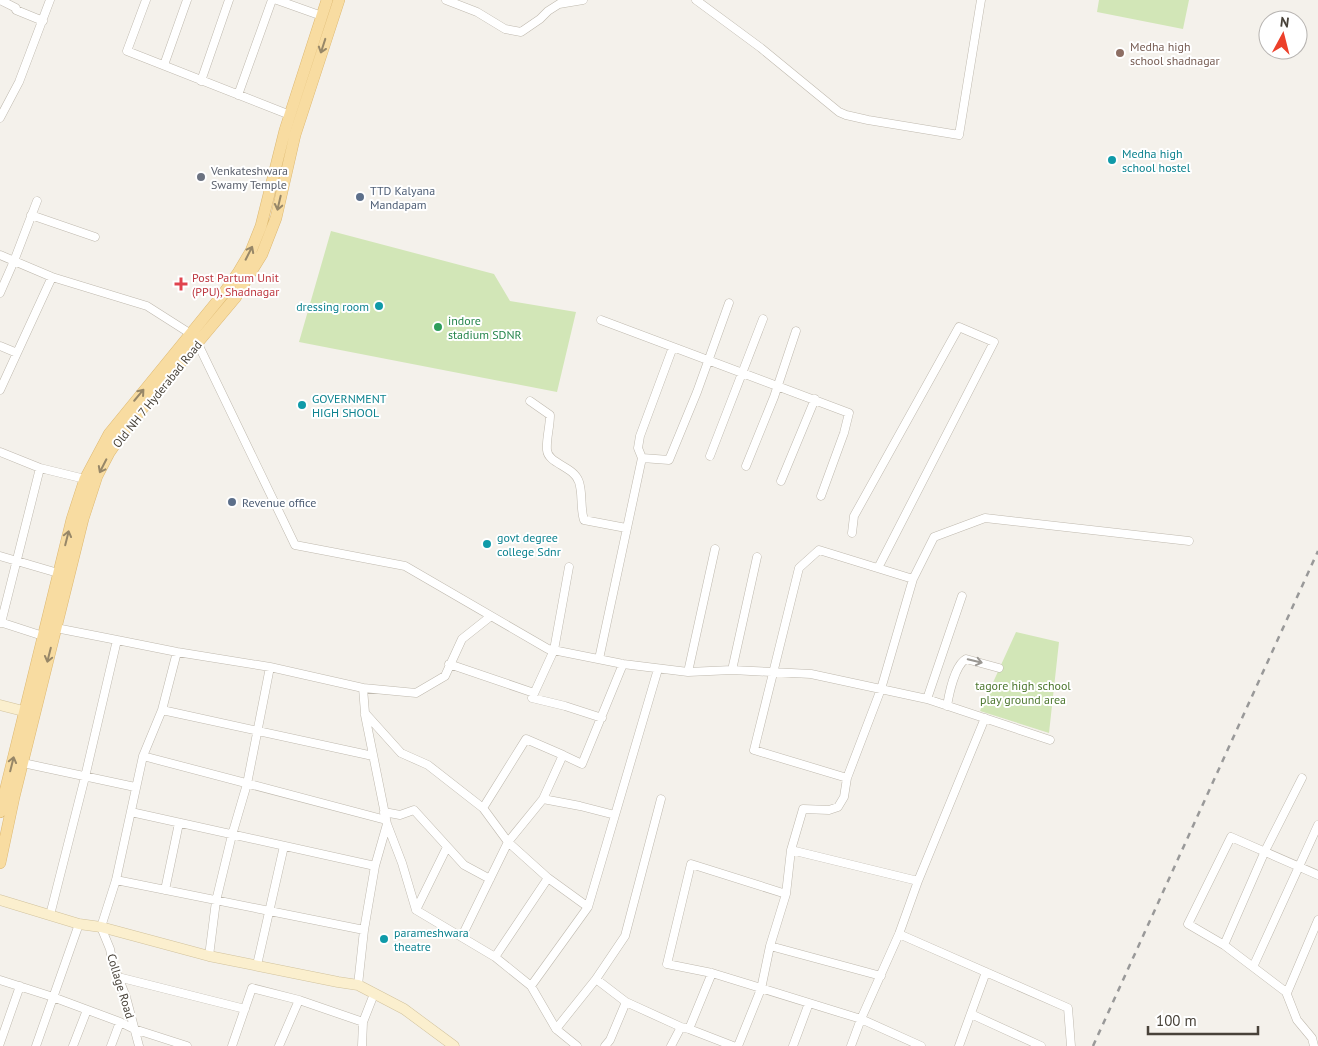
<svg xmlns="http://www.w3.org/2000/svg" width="1318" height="1046" font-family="'PT Sans',sans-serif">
<rect width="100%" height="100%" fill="#f4f1eb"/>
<path fill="#d2e6b7" d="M1099 0H1189L1183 29 1097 12Z
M331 231 494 274 510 301 576 312 557 392 299 342Z
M1016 632 1059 642 1049 733 980 711Z"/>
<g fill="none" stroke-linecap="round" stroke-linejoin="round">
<defs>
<path id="minor" d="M0 0 16 8V10L43 21
M146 0 127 51 290 115
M277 0 322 16
M446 0 477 12 505 29 521 32 540 19 548 11 559 4 583 0
M696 0 761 48 839 112 846 115 868 120 959 135 981 0
M164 65 187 0
M201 81 229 0
M238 95 272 0
M0 118 19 82 50 0
M31 215 95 237
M0 255 52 277 147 306 191 334 198 344 295 545 405 566 548 649 623 664 688 672 732 670 811 674 927 699 1050 740
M0 293 14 261 37 201
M601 320 849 413 844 433 821 496
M0 346 17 353 52 277
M0 390 17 353
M530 401 550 415C550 427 546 439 547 450 548 464 574 466 579 482 583 494 580 508 584 520L626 528
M0 452 40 468 85 479
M710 456 763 319
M642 458 669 460 697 392 729 303
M746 466 774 397 796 331
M781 481 815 399
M852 533 854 516 959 327 994 342 878 568
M0 556 58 573
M569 567 554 650 532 698 565 706 602 718
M491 616 462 639 445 676 416 693 363 688 365 713 401 753 428 765 483 808 508 842 548 878 588 907
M0 622 43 636
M1 623 40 468
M117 640 177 652 270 667 363 688
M599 659 642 458 638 448 640 436 673 347
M449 664 534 693
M732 670 757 557
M688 672 715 549
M927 699 962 596
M947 706C949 694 955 665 966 659L999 668
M162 710 373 756
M143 756 386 820
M23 763 135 787
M847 778 754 750 799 568 819 550 913 579 934 537 985 518 1189 541
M1302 778 1265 851 1224 945 1286 992 1297 1020 1312 1038 1314 1046
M543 799 580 806 615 815
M483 808 526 739 563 755
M131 812 375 866
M384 812 400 815 414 810 464 865 490 879
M387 824 402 863 416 910 495 957
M791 850 803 809 829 810 838 807 844 797 847 778 881 689 913 579
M116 880 364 930
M918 881 985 718
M165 890 179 823
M786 894 791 850 918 881 899 934 861 1019 851 1046
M416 910 447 847
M50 915 85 777 117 640 56 628
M899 934 1068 1008 1071 1046
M462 936 508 842 543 799 563 755 582 764 623 664
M1224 945 1188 924 1231 837 1318 875
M770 946 881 976
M209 956 216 901 232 835 247 784 270 667
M257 965 284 846
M1253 967 1318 825
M118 977 245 1009
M596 979 625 936 661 799
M0 980 50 996 120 1022 134 1029 187 1046
M358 985 364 930 375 866 387 824 365 715
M531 986 495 957 548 878
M1287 993 1318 920
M971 1014 1041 1046
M556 1029 531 986 588 907 658 669
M689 1029 733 1046
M0 1043 20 986
M36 1046 79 924
M73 1046 87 1010
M111 1046 120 1022
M139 1046 126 997 113 964 110 949 101 927 116 880 143 756 162 710 177 652
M232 1046 252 988 299 1000
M279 1046 299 1000 363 1022
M362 1046 363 1022 374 994
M577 1046 556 1029 596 979 626 1002 681 1027
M605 1046 610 1040 626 1002
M671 1046 681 1027 689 1029 712 973
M738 1046 761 989 770 946 786 894 691 864 667 964 712 973 861 1019 921 1046
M793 1046 809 1003
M959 1046 986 972"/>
<path id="secondary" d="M0 705 31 713
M0 900 79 924 101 927 209 956 338 982 358 985 404 1009 454 1046"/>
<path id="primary" d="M0 812 72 519 85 479 109 434 224 293 238 273 251 251 261 226 285 130 327 0
M0 863 14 797 83 519 97 476 109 453 126 428 235 298 262 254 276 218 295 135 339 0"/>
</defs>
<use href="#minor" stroke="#bfb9ae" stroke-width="9"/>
<use href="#secondary" stroke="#d1c29d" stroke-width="11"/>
<use href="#primary" stroke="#ddb871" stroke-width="12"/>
<use href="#minor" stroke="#fff" stroke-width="8"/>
<use href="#secondary" stroke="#fbefce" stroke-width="10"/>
<use href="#primary" stroke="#f8dca1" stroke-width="11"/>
<path stroke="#999" stroke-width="2.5" stroke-dasharray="6 6" stroke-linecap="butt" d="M1093 1046 1318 551"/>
</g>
<defs><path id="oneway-shaft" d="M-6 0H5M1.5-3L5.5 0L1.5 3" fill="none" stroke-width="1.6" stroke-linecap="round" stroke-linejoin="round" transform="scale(1.25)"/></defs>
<g stroke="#978768">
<use href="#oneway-shaft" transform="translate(323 46) rotate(108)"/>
<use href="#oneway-shaft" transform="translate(279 203) rotate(103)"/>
<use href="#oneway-shaft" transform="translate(249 253) rotate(-63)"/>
<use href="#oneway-shaft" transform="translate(139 395) rotate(-50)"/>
<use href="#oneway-shaft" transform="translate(103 466) rotate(117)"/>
<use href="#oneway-shaft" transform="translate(67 538) rotate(-76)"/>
<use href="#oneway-shaft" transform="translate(49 655) rotate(104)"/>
<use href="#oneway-shaft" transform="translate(12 764) rotate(-76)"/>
</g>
<use stroke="#9a9792" href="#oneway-shaft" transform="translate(975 661) rotate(14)"/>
<circle fill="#8d6e63" stroke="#fff" stroke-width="2" cx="1120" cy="53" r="5"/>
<g fill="#0f9aa8" stroke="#fff" stroke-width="2">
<circle cx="1112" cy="160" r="5"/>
<circle cx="379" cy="306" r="5"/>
<circle cx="302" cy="405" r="5"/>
<circle cx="487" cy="544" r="5"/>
<circle cx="384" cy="939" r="5"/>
</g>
<circle fill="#6b7280" stroke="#fff" stroke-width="2" cx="201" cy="177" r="5"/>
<g fill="#5c6f8a" stroke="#fff" stroke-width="2">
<circle cx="360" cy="197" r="5"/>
<circle cx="232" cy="502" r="5"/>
</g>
<path fill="#e0444e" stroke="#fff" stroke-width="2" d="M178.5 276.5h5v5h5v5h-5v5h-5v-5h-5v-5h5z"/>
<circle fill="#2e9e5b" stroke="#fff" stroke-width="2" cx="438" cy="327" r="5"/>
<g text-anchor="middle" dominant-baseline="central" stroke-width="4" stroke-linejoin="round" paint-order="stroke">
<g font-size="12" fill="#785e54" stroke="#fff" text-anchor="start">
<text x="1130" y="46">Medha high<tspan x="1130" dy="14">school shadnagar</tspan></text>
</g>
<g font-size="12" fill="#0d838f" stroke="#fff" text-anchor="start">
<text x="1122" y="153">Medha high<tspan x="1122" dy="14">school hostel</tspan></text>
<text x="369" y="306" text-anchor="end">dressing room</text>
<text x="312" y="398">GOVERNMENT<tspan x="312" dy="14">HIGH SHOOL</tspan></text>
<text x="497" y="537">govt degree<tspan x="497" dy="14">college Sdnr</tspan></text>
<text x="394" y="932">parameshwara<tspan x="394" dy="14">theatre</tspan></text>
</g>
<g font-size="12" fill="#5b616d" stroke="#fff" text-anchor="start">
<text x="211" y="170">Venkateshwara<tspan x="211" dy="14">Swamy Temple</tspan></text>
</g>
<g font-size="12" fill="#4e5e75" stroke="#fff" text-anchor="start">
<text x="370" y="190">TTD Kalyana<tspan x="370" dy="14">Mandapam</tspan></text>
<text x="242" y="502">Revenue office</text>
</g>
<g font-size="12" fill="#be3a42" stroke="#fff" text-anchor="start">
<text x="192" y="277">Post Partum Unit<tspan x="192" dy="14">(PPU), Shadnagar</tspan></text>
</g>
<g font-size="12" fill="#27864d" stroke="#fff" text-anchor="start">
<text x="448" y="320">indore<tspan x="448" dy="14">stadium SDNR</tspan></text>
</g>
<g font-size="12" fill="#484239" stroke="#fff">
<text transform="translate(157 394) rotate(-51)">Old NH 7 Hyderabad Road</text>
<text transform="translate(121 986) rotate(73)">Collage Road</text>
</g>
<g font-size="12" fill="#4d772f" stroke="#fff">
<text x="1023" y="685">tagore high school<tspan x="1023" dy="14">play ground area</tspan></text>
</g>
</g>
<g transform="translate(1283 35) rotate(7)"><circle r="24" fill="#ffffff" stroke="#b6b3b0"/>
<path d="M0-4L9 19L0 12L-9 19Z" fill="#ec402a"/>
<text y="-8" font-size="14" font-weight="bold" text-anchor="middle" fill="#484239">N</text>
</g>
<path d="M1148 1026v8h110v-8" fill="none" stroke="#484239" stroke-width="2.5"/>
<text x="1156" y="1026" font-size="15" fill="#484239" stroke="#ffffff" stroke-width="4" paint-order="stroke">100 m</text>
</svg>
